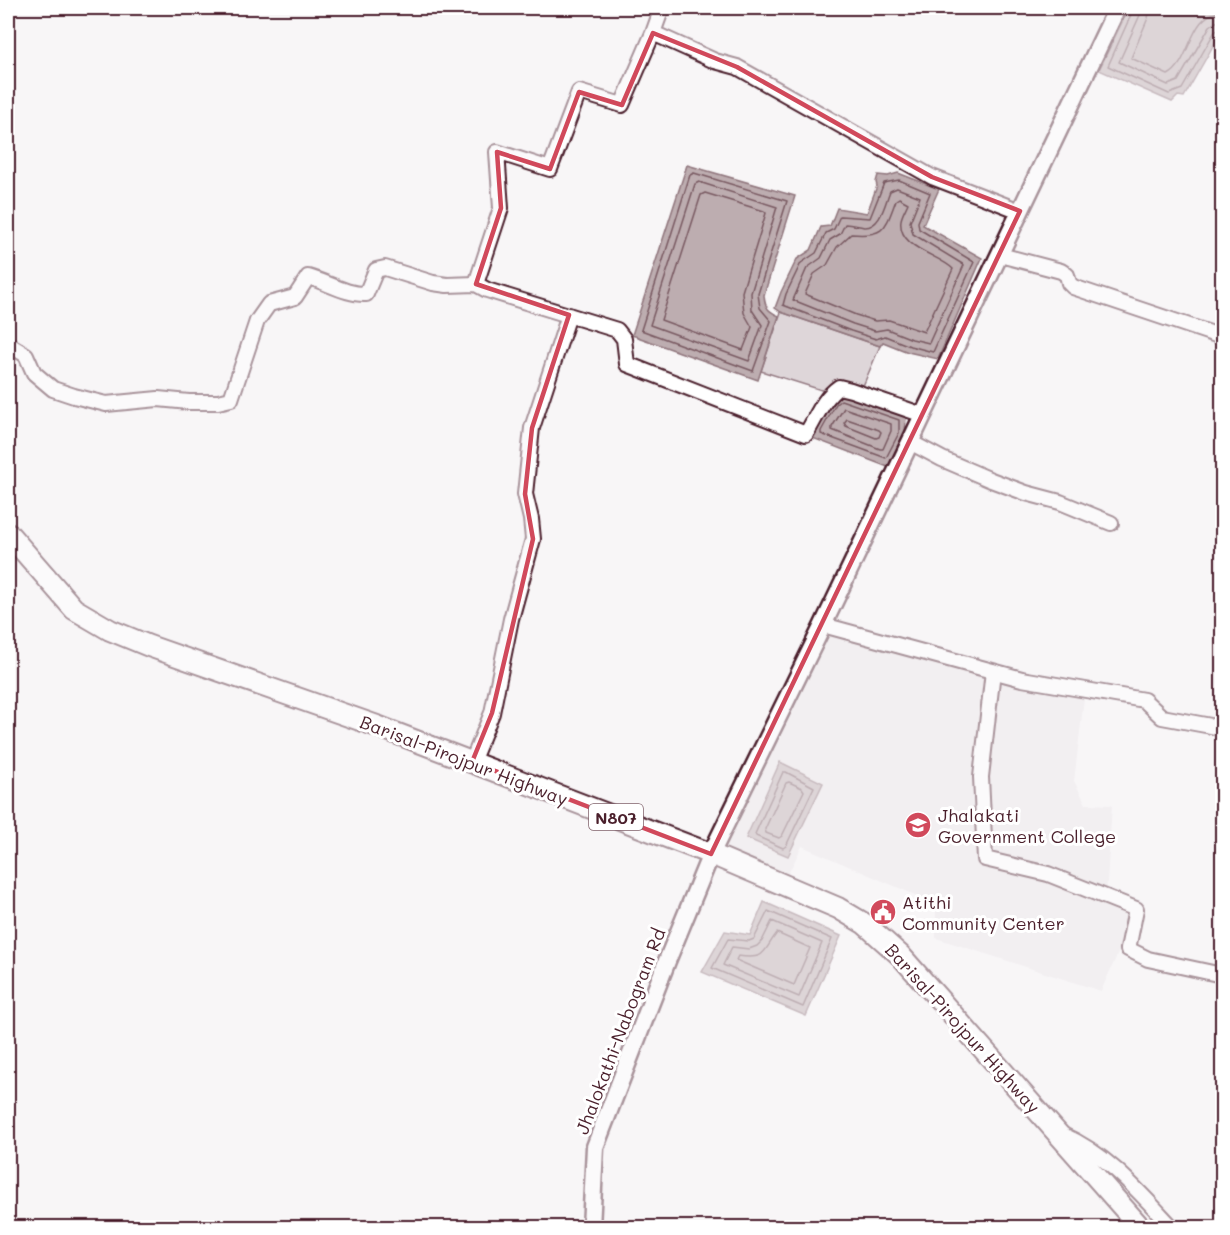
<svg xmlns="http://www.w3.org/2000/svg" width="1230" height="1235" font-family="Mali,sans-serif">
<rect width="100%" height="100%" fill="#f8f6f7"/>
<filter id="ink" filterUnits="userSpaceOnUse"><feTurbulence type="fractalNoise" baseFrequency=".0167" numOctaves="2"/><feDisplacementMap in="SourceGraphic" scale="12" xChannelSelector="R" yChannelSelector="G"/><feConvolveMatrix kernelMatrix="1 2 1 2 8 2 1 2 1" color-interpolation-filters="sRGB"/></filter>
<g filter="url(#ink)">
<path fill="#ebe6e8" d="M823 625 1085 690 1074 781 1086 804 1112 805 1106 897 1133 920 1101 991 936 938V904L802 846 783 884 711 854Z"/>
<path fill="#ded6d9" stroke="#947a82" stroke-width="1.5" d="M781 312 880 346 860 393H831L761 371Z"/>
<path fill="#bdadb0" stroke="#8f747b" stroke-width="1.5" d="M1129 8H1222V30L1184 97 1178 96 1172 102 1099 70Z
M687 165 795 196 764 295C765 308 768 311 779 316L758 380 632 335Z
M898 173 939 189 923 225 982 258 938 359 908 352 883 342 880 346 781 312 775 308 781 292 797 259 811 250 821 227 830 226 837 208 867 213 877 186 876 182 878 175 888 176Z
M837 394H845L906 415 905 435 888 467 810 437Z
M780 762 823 783 788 856 746 838Z
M764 902 841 936 806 1016 702 972 725 931 750 935Z"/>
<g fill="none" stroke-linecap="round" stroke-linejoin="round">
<path stroke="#785860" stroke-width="1.5" d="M1134 8 1108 66 1169 94 1182 89 1215 31 1222 29
M1141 8 1140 15 1119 62 1168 85 1178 81 1210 26 1216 22 1222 21
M1150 8 1148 18 1131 58 1168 75C1192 63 1188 13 1222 12
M694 173 787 201 758 294 760 308 771 321 753 371 641 330 690 175Z
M899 180 930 193 918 222 919 229 974 262 933 352 910 346 885 336 876 339 851 331 783 305 786 294 801 263 816 253 826 233 834 229 840 216 870 218 884 183Z
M699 182 777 207 751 293 752 310 762 325 749 361 650 325 695 184Z
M897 188 920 197 910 222 913 234 964 265 929 343 912 339 887 329 875 331 853 324 793 300 807 268 821 258 830 240 840 234 845 224C851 224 857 226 864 227 881 228 885 203 890 191Z
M705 193 764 211 766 213 742 292 744 313 752 327 743 350 661 320 701 195Z
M899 198 908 203C906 208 902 214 901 220 897 248 938 254 953 269L924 332 889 320 875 321 856 315 805 294 814 274 827 265 837 247 851 234C885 237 885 229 896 200Z
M841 400 899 420V433L886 458 821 434V431L836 404Z
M844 408 891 424V431L883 449H880L832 430V427Z
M847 419 879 430 881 432 879 437 876 438 846 426 844 423Z
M783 772H786L814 787 786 846 783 848 756 836 755 834Z
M789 782 802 788 804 791 782 836 779 838 766 833 765 829 786 783Z
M768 911 832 939 803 1007 712 968 728 939 749 941 754 939Z
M772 921 822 943 799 997 723 965 732 947 749 949 757 946 762 941Z
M777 933 810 948 794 985 736 960 738 956C767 960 762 952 777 933Z"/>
<defs>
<path id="minor" d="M662 8 653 33 715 61 737 67 932 177 1020 211
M1000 255 1061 271 1067 275 1069 283 1073 287 1222 337
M476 284 501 208 497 152 550 169 579 92 622 105 653 33
M8 344 26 355 34 373 53 389 74 396 106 404 158 399 189 402H218L231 399 257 321 269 304 295 297 308 277C327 282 347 295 366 294L376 270 385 268 433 283 447 285 476 284 487 290 617 330 624 339 627 364 806 434C816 418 823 398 839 387L851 390 923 415
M910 442 942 459 991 480 1026 493 1060 502 1111 523
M823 625 1022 679 1144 700 1162 717 1222 728
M993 671 981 777 985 859 1048 874 1136 909 1128 949 1148 959 1222 975
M472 762 492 713 511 619 533 539 531 519 525 494 532 428 569 315
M1063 1135C1107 1154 1140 1193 1173 1228"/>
<path id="major" d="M591 1228 595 1147 667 961 711 854 823 625 1117 8"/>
<path id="highway" d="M8 533 74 609 110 630 149 646 377 726 711 854 838 908 865 924 901 956 1141 1228"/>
</defs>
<use href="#minor" stroke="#4a1f2b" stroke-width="18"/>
<use href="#major" stroke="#4a1f2b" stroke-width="21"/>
<use href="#highway" stroke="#4a1f2b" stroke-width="24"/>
<use href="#minor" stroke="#fff" stroke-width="14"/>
<use href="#major" stroke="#fff" stroke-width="16"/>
<use href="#highway" stroke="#fff" stroke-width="20"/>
</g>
</g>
<path d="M0 0H1230V1235H0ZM653 33 737 67 932 177 1020 211 711 854 472 762 492 713 533 539 525 494 532 428 569 315 476 284 501 208 497 152 550 169 579 92 622 105Z" fill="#f8f6f7" fill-opacity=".55" fill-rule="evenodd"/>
<path fill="none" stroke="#d1495b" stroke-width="4.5" stroke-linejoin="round" d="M653 33 737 67 932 177 1020 211 711 854 472 762 492 713 533 539 525 494 532 428 569 315 476 284 501 208 497 152 550 169 579 92 622 105Z"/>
<defs>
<symbol id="university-disc" viewBox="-11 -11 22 22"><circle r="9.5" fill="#d1495b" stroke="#fff"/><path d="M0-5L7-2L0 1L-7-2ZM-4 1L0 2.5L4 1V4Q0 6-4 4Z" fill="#fff"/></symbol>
<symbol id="civic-disc" viewBox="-11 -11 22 22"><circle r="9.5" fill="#d1495b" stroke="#fff"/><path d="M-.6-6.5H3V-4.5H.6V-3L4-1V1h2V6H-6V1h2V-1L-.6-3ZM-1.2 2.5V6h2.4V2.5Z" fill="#fff"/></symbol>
</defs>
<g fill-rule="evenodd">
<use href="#university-disc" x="903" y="810" width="30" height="30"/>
<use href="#civic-disc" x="868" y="897" width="30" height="30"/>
</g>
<g text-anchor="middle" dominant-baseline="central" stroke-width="6" stroke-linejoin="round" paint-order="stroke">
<rect fill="#fff" stroke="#80626b" stroke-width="1.5" x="589" y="804" width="54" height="26" rx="4.5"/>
<g font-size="16" font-weight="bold" fill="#4a1f2b">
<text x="616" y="817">N807</text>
</g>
<g font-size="18" fill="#4a1f2b" stroke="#fff">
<text transform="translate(464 760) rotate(21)">Barisal-Pirojpur Highway</text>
<text transform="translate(963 1028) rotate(48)">Barisal-Pirojpur Highway</text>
<text transform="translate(620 1031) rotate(-69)">Jhalokathi-Nabogram Rd</text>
</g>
<g font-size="18" fill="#4a1f2b" stroke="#fff" text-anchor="start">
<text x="938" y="815">Jhalakati<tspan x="938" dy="21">Government College</tspan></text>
<text x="902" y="902">Atithi<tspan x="902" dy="21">Community Center</tspan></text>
</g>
</g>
<rect width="1230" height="1235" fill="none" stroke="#fff" stroke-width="30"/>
<rect x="15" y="15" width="1200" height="1205" fill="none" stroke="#4a1f2b" stroke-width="2" filter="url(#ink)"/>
</svg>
